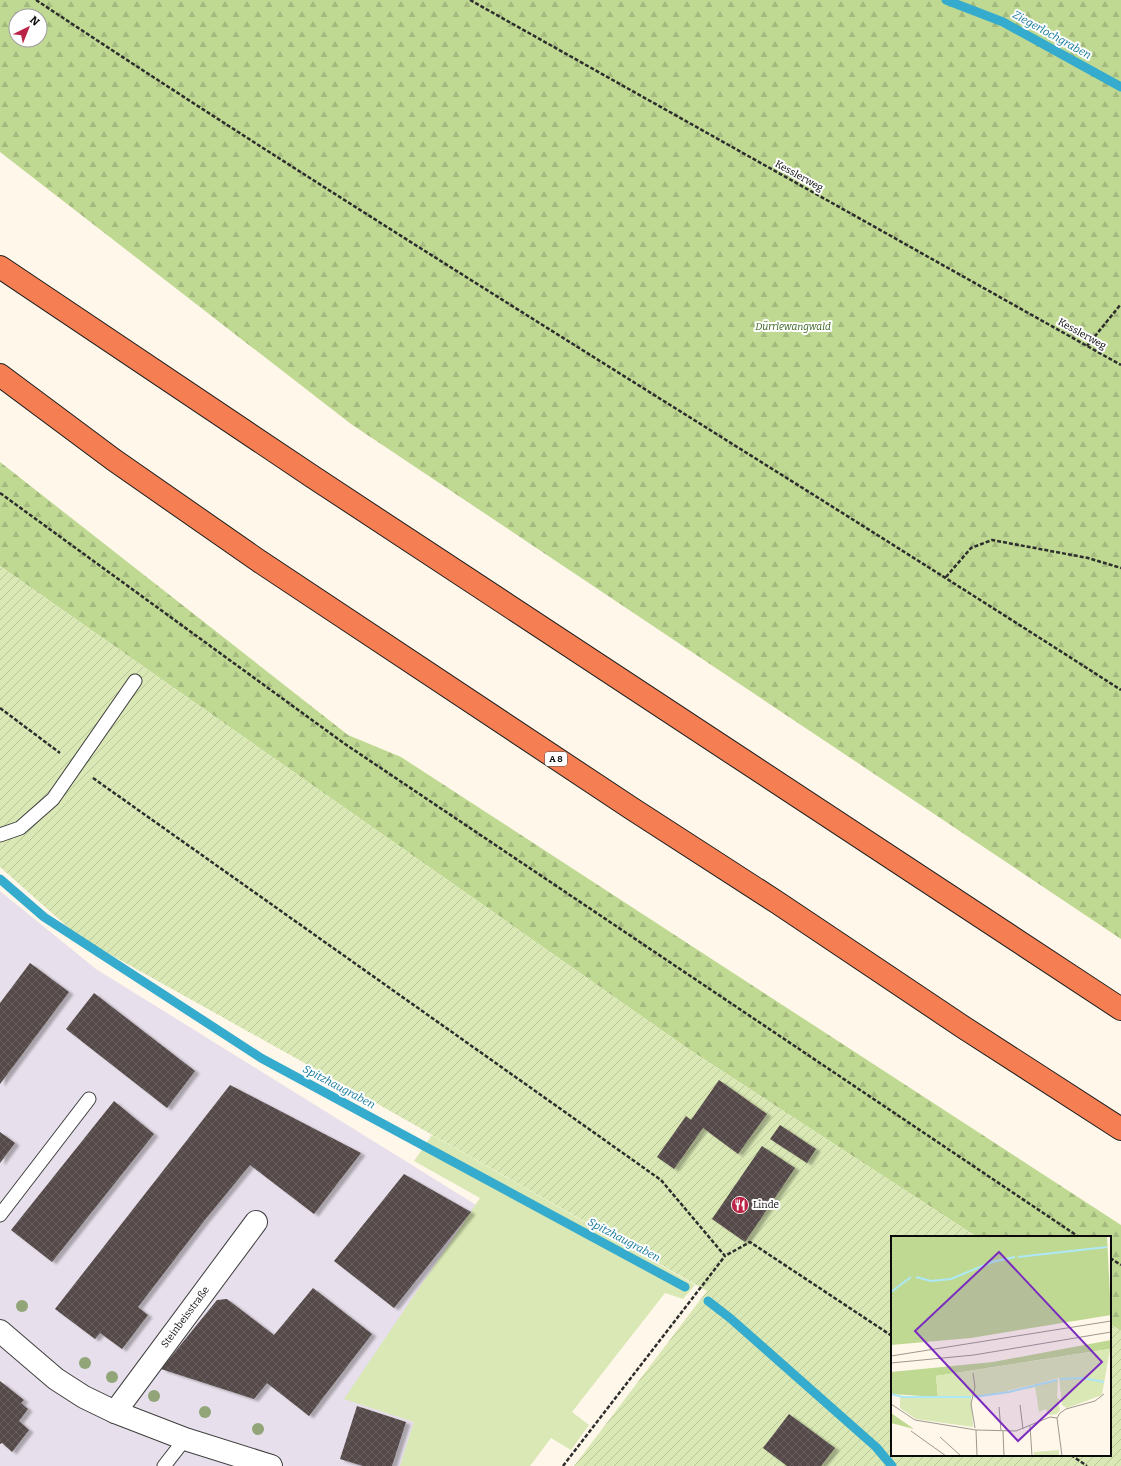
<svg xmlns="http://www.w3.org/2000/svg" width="1121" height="1466" font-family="Bitter,serif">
<defs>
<pattern id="forest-firs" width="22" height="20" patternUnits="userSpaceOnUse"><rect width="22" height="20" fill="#bfd993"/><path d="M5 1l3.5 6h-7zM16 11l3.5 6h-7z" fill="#a3b97d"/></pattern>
<pattern id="garden-furrows" width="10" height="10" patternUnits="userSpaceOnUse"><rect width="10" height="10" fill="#d9e8b4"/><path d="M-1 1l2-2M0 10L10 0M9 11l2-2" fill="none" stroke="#b9c699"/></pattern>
<pattern id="building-cross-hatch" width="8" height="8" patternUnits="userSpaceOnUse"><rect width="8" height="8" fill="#544a48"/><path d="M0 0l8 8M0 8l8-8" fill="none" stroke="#68605e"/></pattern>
<filter id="shadow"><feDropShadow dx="4.5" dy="2.5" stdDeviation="1" flood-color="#0004"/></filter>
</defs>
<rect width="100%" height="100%" fill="#fff7e9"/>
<path fill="#e7dfeb" d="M0 891 96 969 581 1270 419 1466H0Z"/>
<path fill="#d9e8b4" d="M432 1135 695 1285 683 1299 665 1293 572 1412 589 1425 571 1450 551 1438 530 1466H400L414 1422 344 1399 480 1198 414 1161Z"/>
<path fill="url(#forest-firs)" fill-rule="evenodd" d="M0 0H1121V939L351 424 0 152ZM16 16H40V40H16Z
M0 462 348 735 401 757 1121 1225V1331L1110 1324V1237H977L687 1048 0 566Z"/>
<path fill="url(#garden-furrows)" d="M0 566 687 1048 977 1237H892V1455H1110V1324L1121 1331V1466H574L707 1291 369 1099 79 937 0 867Z"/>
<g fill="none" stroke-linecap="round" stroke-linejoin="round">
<path stroke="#35abcd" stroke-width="9" d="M946 0 1003 22 1121 87
M0 879 44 917 261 1058 685 1287
M708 1301 730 1318 876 1447 892 1466"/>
</g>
<path fill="url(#building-cross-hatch)" filter="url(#shadow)" d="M30 963 69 992 0 1084V1003Z
M94 993 195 1071 167 1108 66 1029Z
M719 1080 767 1114 738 1154 703 1128 674 1169 657 1157 686 1116 691 1120Z
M230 1085 361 1153 314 1214 250 1165 204 1221 138 1307 148 1315 122 1349 100 1333 95 1339 55 1309Z
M114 1101 154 1134 52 1262 11 1230Z
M780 1125 816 1149 807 1163 770 1139Z
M0 1132 15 1143 0 1163Z
M762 1146 795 1168 745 1242 712 1219Z
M404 1174 471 1212 394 1308 334 1261Z
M313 1288 372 1334 309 1416 267 1383 254 1399 161 1369 217 1300 227 1299 274 1335Z
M0 1381 24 1400 21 1403 28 1409 19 1421 29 1430 12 1452 2 1443 0 1444Z
M357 1406 406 1422 392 1466H363L340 1459Z
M789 1414 835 1448 821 1466H787L763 1448Z"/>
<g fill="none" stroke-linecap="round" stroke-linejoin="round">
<defs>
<path id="service" d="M0 835 20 828 53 799 135 681
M0 1215 89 1099
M164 1466 185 1439"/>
<g id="minor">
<path d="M0 1331 56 1379 84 1397 115 1412 185 1439 271 1466"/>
<path id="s1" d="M115 1412 256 1222"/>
</g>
<path id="motorway" d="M0 267 313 477 1121 1009
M0 375 114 460 259 561 631 808 778 903 963 1027 1121 1129"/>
</defs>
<use href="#service" stroke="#3e3e3e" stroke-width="15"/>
<use href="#minor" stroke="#3e3e3e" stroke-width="24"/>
<use href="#motorway" stroke="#1c1c1c" stroke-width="24"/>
<path stroke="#2d2d2d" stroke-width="2.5" stroke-dasharray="4 2" stroke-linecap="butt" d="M36 0C393 237 761 458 1121 690
M470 0 1121 365
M1087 346 1121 304
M0 493 345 744 1079 1237
M946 577 971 548 992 540 1088 558 1121 568
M0 708 60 753
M93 778 661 1180 725 1256 750 1242 892 1336
M1110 1258 1121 1265
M1071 1455 1087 1466
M563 1466 725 1256"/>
<use href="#service" stroke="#fff" stroke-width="13"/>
<use href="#minor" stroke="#fff" stroke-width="22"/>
<use href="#motorway" stroke="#f57f52" stroke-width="22"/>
</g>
<g fill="#91a578">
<circle cx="22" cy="1306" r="6"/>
<circle cx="85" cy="1363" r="6"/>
<circle cx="112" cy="1377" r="6"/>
<circle cx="154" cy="1396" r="6"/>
<circle cx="205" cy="1412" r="6"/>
<circle cx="258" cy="1429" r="6"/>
</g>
<defs>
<symbol id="restaurant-disc" viewBox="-11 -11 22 22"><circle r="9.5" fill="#bb2446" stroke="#fff"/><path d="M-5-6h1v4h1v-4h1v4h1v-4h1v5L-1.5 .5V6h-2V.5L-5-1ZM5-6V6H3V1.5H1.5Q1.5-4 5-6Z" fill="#fff"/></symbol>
</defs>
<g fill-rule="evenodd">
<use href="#restaurant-disc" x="730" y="1195" width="20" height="20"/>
</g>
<g text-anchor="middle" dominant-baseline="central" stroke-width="4" stroke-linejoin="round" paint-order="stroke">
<rect fill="#fff" stroke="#545454" stroke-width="1" x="545" y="752" width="22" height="14" rx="3"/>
<g font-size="9" font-weight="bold" fill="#0b0b0b">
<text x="556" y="759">A 8</text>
</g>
<g font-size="10" fill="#0b0b0b" stroke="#fff">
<text transform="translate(799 176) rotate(29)">Kesslerweg</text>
<text transform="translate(1082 334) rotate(29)">Kesslerweg</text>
<text stroke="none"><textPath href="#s1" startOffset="118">Steinbeisstraße</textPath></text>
</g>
<g font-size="10" font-style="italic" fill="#37621c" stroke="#fff">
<text x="793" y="327">Dürrlewangwald</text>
</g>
<g font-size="10" fill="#0b0b0b" stroke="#fff" text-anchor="start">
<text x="753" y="1205">Linde</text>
</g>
<g font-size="11" font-style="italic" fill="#15799c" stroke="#fff">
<text transform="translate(1052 35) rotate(29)">Ziegerlochgraben</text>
<text transform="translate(339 1087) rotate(28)">Spitzhaugraben</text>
<text transform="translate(624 1240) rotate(28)">Spitzhaugraben</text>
</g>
</g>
<g transform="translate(891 1236)">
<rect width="220" height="220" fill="#fff7e9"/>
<path d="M167 143 166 161 169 164 167 165 169 174 166 178 158 179 155 173 148 176 144 151 137 153 136 150ZM9 160H80L82 191 25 183 9 172ZM168 214V220H143V216Z" fill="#d9e8b4"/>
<path d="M0 0H216L220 79 80 102 0 109ZM220 104V123L218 113 45 140 47 161 0 158V136L102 126ZM0 177 23 193 0 187Z" fill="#bfd993"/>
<path d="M219 113 211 159 176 172 171 169 168 142 96 160 47 161 45 140Z" fill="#d9e8b4"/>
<path fill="none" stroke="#aee8f6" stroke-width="2" d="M127 21 216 11M25 41 40 45 60 43 101 26 124 21M0 56 20 41M169 143 192 142 213 146M0 158 12 161H80M83 161 118 156 166 144"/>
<path fill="none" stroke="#9d9990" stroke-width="1" d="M0 120 220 85M0 127 83 119 220 96M82 137 84 151 80 168 84 192M0 168 24 184 85 194 125 195 159 181 166 182M129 169 132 193M108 171 110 195M139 190 141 220M85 194 86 220M20 195 55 220M112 195 113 220M49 201 70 220M171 220 166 182 169 177 175 173 204 165 213 158"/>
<path fill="#7b2cbf" fill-opacity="0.15" stroke="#7b2cbf" stroke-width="2" d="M108 16 211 126 127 205 24 95Z"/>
<rect width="220" height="220" fill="none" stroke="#0b0b0b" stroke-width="2"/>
</g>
<g transform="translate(28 28) rotate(43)"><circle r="19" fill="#ffffff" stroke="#9d9d9d"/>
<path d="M0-3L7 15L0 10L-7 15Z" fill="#bb2446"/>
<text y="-6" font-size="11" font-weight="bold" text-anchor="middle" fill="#0b0b0b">N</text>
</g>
</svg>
